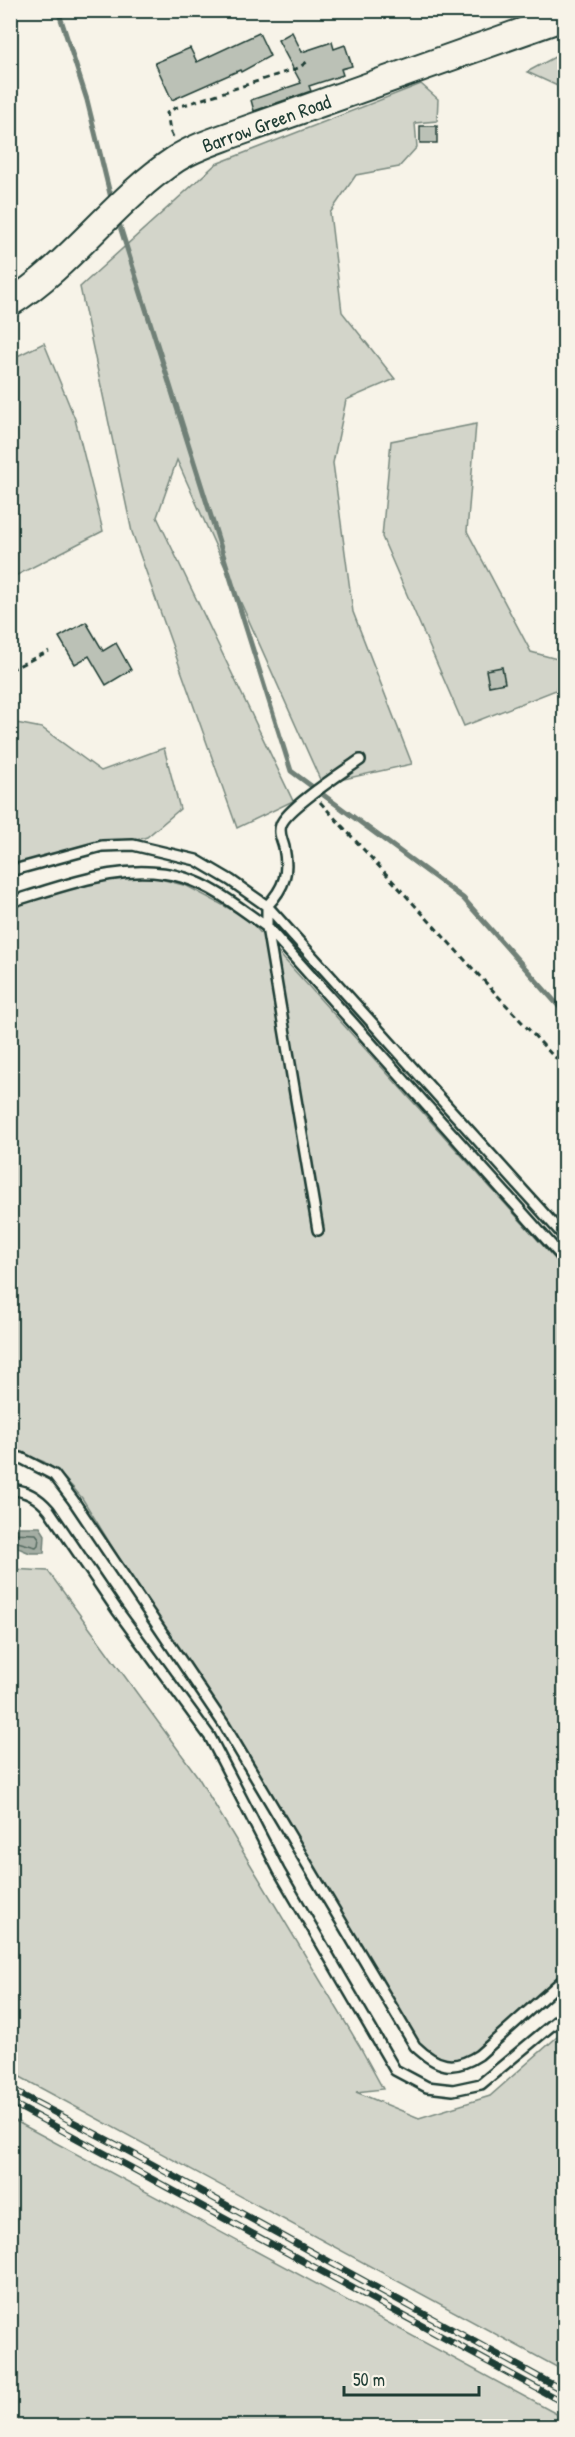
<svg xmlns="http://www.w3.org/2000/svg" width="575" height="2437" font-family="'Patrick Hand',sans-serif">
<rect width="100%" height="100%" fill="#f7f3e8"/>
<filter id="ink" filterUnits="userSpaceOnUse"><feTurbulence type="fractalNoise" baseFrequency=".0167" numOctaves="2"/><feDisplacementMap in="SourceGraphic" scale="12" xChannelSelector="R" yChannelSelector="G"/><feConvolveMatrix kernelMatrix="1 2 1 2 8 2 1 2 1" color-interpolation-filters="sRGB"/></filter>
<g filter="url(#ink)">
<path fill="#d3d5ca" stroke="#79897f" stroke-width="1.5" d="M564 52V89L527 72Z
M421 84 438 99 437 121 415 123 417 147 399 167 356 175 330 213 342 312 395 379 346 400 333 463 353 612 412 764 322 784 177 460 157 517 293 801 237 828 132 532 80 287 216 164Z
M44 343 75 419 103 531 15 576 11 585V359Z
M476 424 467 531 531 652 561 660 556 690 464 726 382 537 391 441Z
M11 722 42 728 101 771 164 748 180 809 147 837 11 876Z
M149 876 187 886 247 918 564 1269V1972L477 2051C453 2064 439 2063 419 2044L82 1498C61 1473 46 1455 11 1453L10 906 111 878Z
M11 1569 48 1571 198 1777 359 2045 383 2089 356 2092 419 2118 490 2096 564 2031V2371L11 2072Z
M10 2118 564 2418V2426H11Z"/>
<path fill="#a4ada3" stroke="#6f8077" stroke-width="1.5" d="M10 1527H40L45 1535 44 1553H30L11 1545Z"/>
<g fill="none" stroke-linecap="round" stroke-linejoin="round">
<path stroke="#546a60" stroke-width="1.5" d="M10 1533 36 1534 39 1538 38 1545 36 1547 10 1540"/>
<path stroke="#6f8077" stroke-width="5" d="M58 10 87 100 112 202
M118 220 291 771 463 898 564 1012"/>
</g>
<path fill="#bbc1b6" stroke="#1f3d34" stroke-width="1.5" d="M292 32 302 52 332 42 334 49 345 45 352 66 341 69 343 75 309 86 311 91 254 111 251 100 301 83 278 40Z
M259 33 270 56 241 72 240 70 172 100 155 63 190 48 197 62Z
M420 126H437V143H420Z
M86 622 103 651 116 643 131 670 106 685 89 656 75 664 59 637Z
M502 667 505 683 489 686 486 670Z"/>
<g fill="none" stroke-linecap="round" stroke-linejoin="round">
<defs>
<path id="lane" d="M10 871 102 846 133 845 196 860 230 880 267 906 564 1236
M10 902C67 885 126 860 185 878 215 887 242 910 267 927L564 1259
M318 1230 267 927V906C285 887 289 873 284 847 282 839 278 833 281 825 287 808 343 772 360 760
M10 1458H21L54 1475 73 1500 225 1726 415 2046C437 2067 453 2072 479 2055L564 1979
M10 1489C27 1491 38 1497 49 1510L117 1610 210 1737 279 1871 395 2070 427 2087 453 2090 481 2084 564 2015"/>
<path id="secondary" d="M10 303C72 264 115 199 176 159 193 148 212 142 231 135L564 17"/>
</defs>
<use href="#lane" stroke="#1f3d34" stroke-width="14"/>
<use href="#secondary" stroke="#1f3d34" stroke-width="30"/>
<path stroke="#1f3d34" stroke-width="3" stroke-dasharray="6 4.5" stroke-linecap="butt" d="M173 137 170 131 167 113 175 108 298 68 307 62
M10 670 49 651
M320 802 553 1056 564 1063"/>
<use href="#lane" stroke="#f7f3e8" stroke-width="9"/>
<use href="#secondary" stroke="#f7f3e8" stroke-width="26"/>
<defs>
<path id="rail" d="M10 2089 119 2146 564 2391
M10 2102 564 2403"/>
</defs>
<use href="#rail" stroke="#1f3d34" stroke-width="7"/>
<use href="#rail" stroke="#f7f3e8" stroke-width="4.5" stroke-dasharray="14" stroke-linecap="butt"/>
</g>
</g>
<g text-anchor="middle" dominant-baseline="central" stroke-width="5" stroke-linejoin="round" paint-order="stroke">
<g font-size="20" fill="#1f3d34" stroke="#f7f3e8">
<text transform="translate(266 123) rotate(-20)">Barrow Green Road</text>
</g>
</g>
<rect width="575" height="2437" fill="none" stroke="#f7f3e8" stroke-width="36"/>
<rect x="18" y="18" width="539" height="2401" fill="none" stroke="#1f3d34" stroke-width="2" filter="url(#ink)"/>
<path d="M344 2386v9h135v-9" fill="none" stroke="#1f3d34" stroke-width="3"/>
<text x="353" y="2386" font-size="18" fill="#1f3d34" stroke="#f7f3e8" stroke-width="4.5" paint-order="stroke">50 m</text>
</svg>
